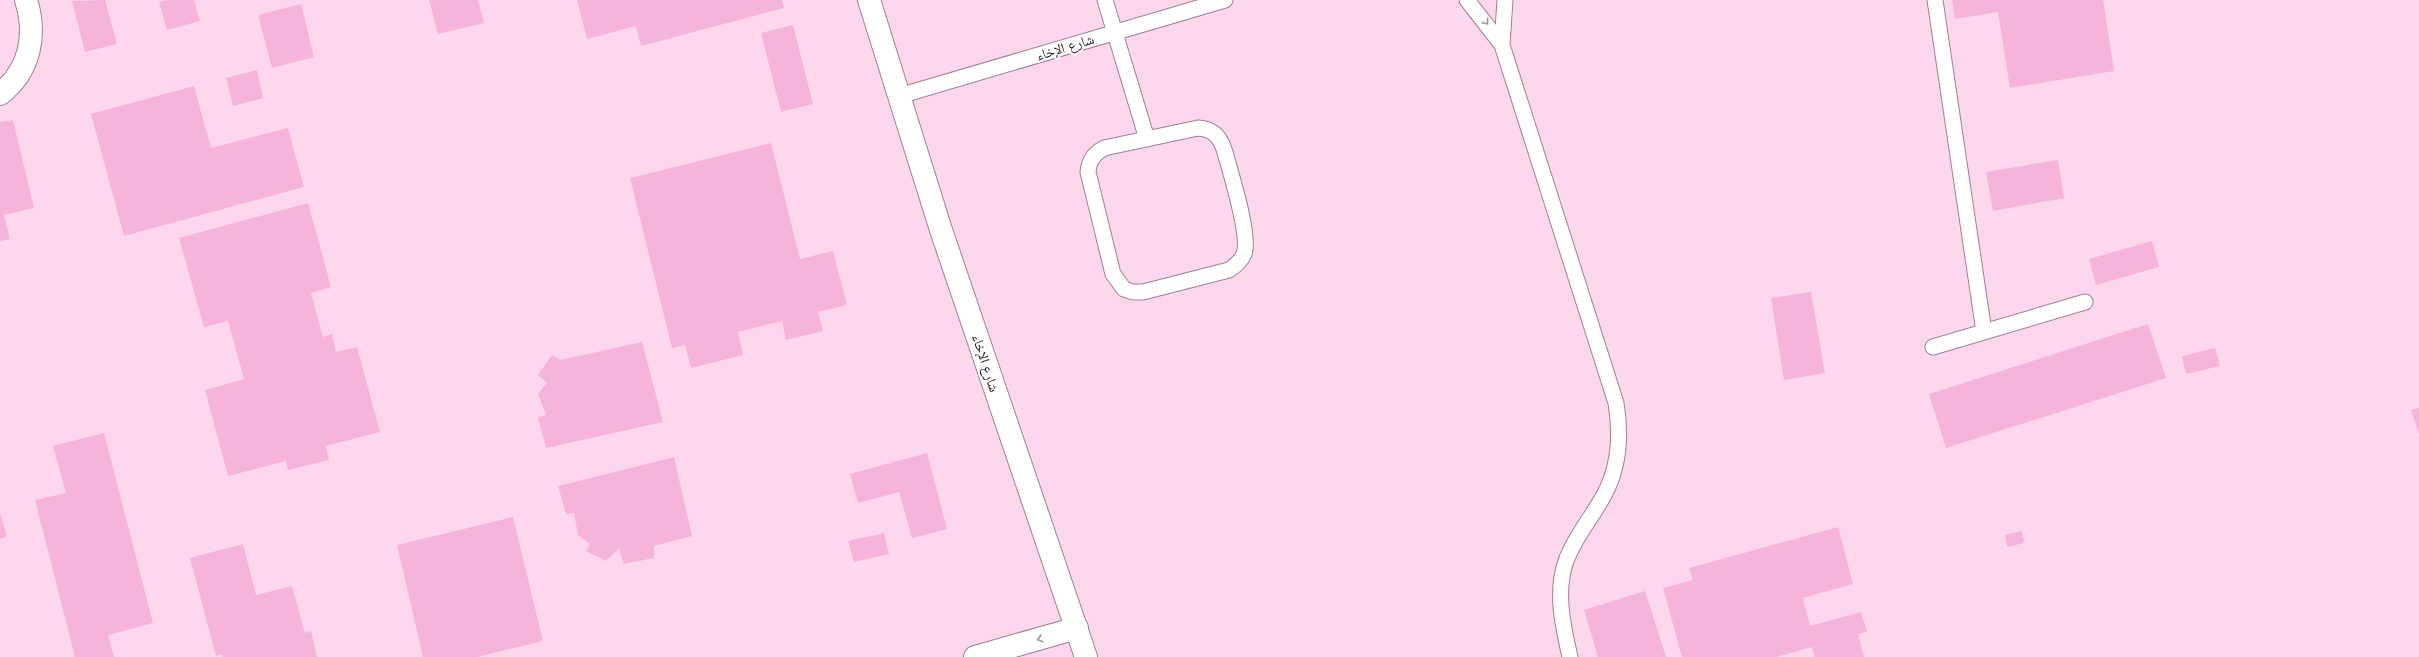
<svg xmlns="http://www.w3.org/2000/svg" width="2419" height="657" font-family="Arial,'Noto Naskh Arabic',sans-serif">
<rect width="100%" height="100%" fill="#fdd8ec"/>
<path fill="#f6b4da" d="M105 0 117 44 85 52 72 1Z
M166 0H194L200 21 167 30 159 2Z
M429 0H478L484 23 438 34Z
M577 0H782L784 8 641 46 636 26 587 39Z
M1952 0H2103L2114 71 2010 88 1998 12 1955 19Z
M301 4 314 57 272 68 258 15Z
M793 25 813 104 781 112 761 33Z
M257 70 263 98 233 106 226 78Z
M194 86 211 148 288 128 304 187 124 236 91 114Z
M13 120 34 208 4 215 10 239 0 241V122Z
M771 143 800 259 833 251 847 305 818 312 823 331 786 340 782 321 738 332 743 355 691 368 685 345 672 348 630 178Z
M2058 160 2064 198 1993 211 1986 172Z
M308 203 331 287 311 293 323 337 332 334 336 352 357 347 380 432 326 446 329 460 288 470 286 461 228 476 205 390 244 379 228 321 204 327 179 238Z
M2152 241 2159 267 2096 285 2089 259Z
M1811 292 1825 373 1784 380 1771 298Z
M2148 324 2166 378 1946 448 1929 394Z
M642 342 663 422 546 448 538 417 546 415 538 394 547 383 538 375 552 355 560 360Z
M2215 348 2220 366 2186 374 2182 356Z
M2419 408V434L2411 410Z
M104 433 153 623 108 635 114 657H75L35 500 66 493 53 446Z
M927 453 947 529 912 538 899 492 858 503 850 474Z
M674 457 692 536 654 546V558L624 564 619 548 606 561 586 551 590 544 578 535 574 513 566 514 558 486Z
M0 513 7 537 0 539Z
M513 517 543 641 478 657H423L397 545Z
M1838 527 1853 584 1803 598 1810 626 1861 612 1867 632 1858 634 1864 657H1815L1812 647 1776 657H1682L1663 588 1693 580 1689 568Z
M2022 531 2024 543 2007 547 2005 535Z
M884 533 889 554 854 562 848 541Z
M243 544 256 595 292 586 305 633 311 631 317 657H223L222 654 216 656 190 558Z
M1645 591 1666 657H1598L1584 610Z"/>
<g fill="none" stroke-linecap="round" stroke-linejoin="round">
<defs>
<path id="lane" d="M1105 0 1147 139
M1467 0 1502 45 1616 403C1621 434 1620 466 1604 495 1592 518 1575 536 1566 561 1555 592 1563 626 1570 657
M1935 0 1984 332
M1502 45 1505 0
M899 96 1225 0
M1198 128C1212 129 1219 135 1224 149 1230 171 1251 236 1244 254 1241 261 1235 266 1229 270L1143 292H1133L1124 289 1113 274 1088 172C1089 160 1094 154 1104 148Z
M1933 347 2085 302"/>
<path id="street" d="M869 0 941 230 1086 657
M0 94C30 71 37 35 26 0
M975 657 1077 628"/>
</defs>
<use href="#lane" stroke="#a17f92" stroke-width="17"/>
<use href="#street" stroke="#a17f92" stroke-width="24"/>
<use href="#lane" stroke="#fff" stroke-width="15"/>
<use href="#street" stroke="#fff" stroke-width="22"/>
</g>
<defs><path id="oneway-chevron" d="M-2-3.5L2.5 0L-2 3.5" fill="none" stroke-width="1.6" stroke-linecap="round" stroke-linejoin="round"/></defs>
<g stroke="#9c979a">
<use href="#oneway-chevron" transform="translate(1486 22) rotate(52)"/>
<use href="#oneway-chevron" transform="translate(1040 639) rotate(164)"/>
</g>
<g text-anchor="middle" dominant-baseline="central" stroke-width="4" stroke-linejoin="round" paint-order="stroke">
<g font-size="14" fill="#24171f" stroke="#fff">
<text transform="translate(1065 47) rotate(-17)">شارع الإخاء</text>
<text transform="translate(986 363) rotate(72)">شارع الإخاء</text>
</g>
</g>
</svg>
